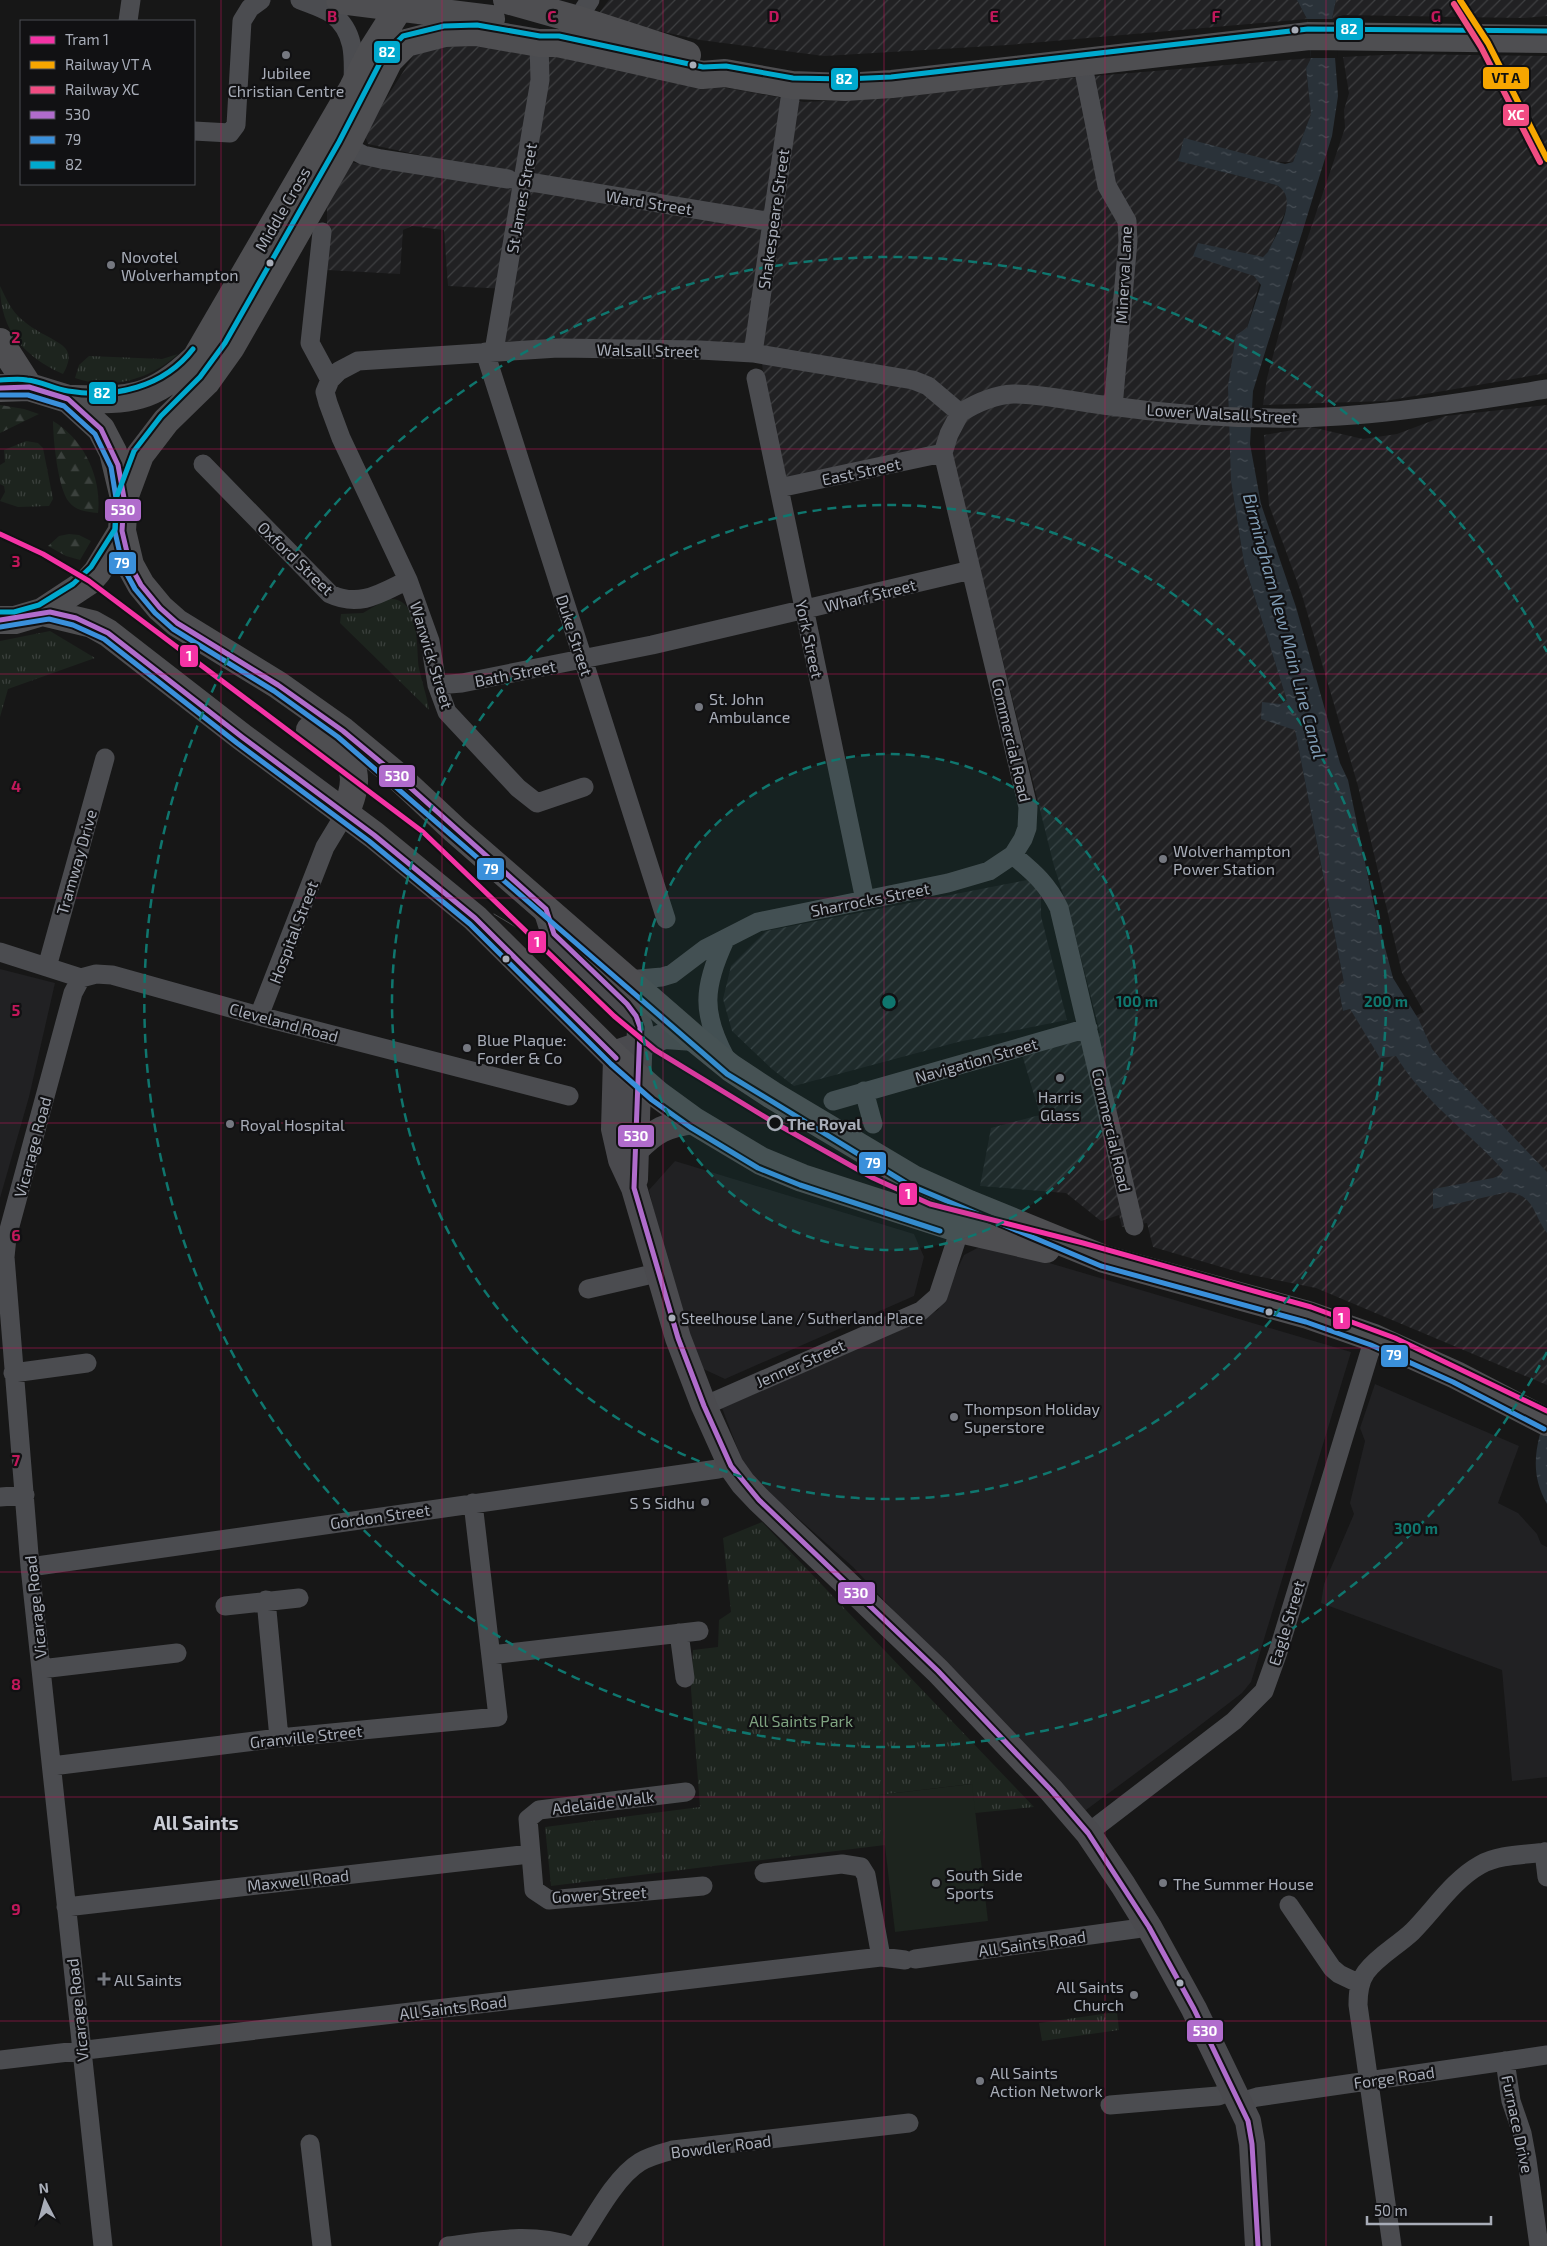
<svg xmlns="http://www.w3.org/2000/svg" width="1547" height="2246" font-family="'Exo 2',sans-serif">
<defs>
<pattern id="industrial-furrows" width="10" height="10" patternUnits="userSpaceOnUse" patternTransform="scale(1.25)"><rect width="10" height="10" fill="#212123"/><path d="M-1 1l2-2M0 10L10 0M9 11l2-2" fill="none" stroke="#3e3f41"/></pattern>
<pattern id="grass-tufts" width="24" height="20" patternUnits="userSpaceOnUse" patternTransform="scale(1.25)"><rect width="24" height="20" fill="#1d241e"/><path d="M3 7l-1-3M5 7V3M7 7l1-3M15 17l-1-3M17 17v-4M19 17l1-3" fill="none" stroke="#3b413d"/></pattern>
<pattern id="forest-firs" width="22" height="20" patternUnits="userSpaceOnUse" patternTransform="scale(1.25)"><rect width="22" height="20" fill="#1d241e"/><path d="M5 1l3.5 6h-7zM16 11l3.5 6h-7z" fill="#3b413d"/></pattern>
<pattern id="water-ripples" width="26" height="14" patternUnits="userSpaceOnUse" patternTransform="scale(1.25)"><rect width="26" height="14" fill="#2a3239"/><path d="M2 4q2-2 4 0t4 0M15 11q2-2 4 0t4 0" fill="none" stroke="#464d54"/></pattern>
</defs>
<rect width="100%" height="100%" fill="#171717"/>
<path fill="#212123" d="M0 969 55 983 29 1097 0 1198Z
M675 1161 914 1234 924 1257 914 1296 725 1379 699 1367 666 1262 649 1190Z
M985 1244 1351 1352 1251 1682 1242 1693 1194 1730 1082 1813 853 1567 747 1473 722 1408 916 1323 938 1310 964 1255Z
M1375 1384 1519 1446 1498 1503 1518 1513 1537 1534 1541 1544 1547 1547V1777L1512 1781 1502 1670 1321 1603 1324 1584 1354 1514 1350 1503 1365 1441 1360 1428Z"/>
<path fill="url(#industrial-furrows)" d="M609 0H1297L1307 19 1008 45 824 56 700 40 596 17Z
M1336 0H1547V16L1523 18 1343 15 1332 19Z
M496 46 804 102 891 98 1059 79 1311 58 1306 68 1311 114 1293 162 1179 161 1276 185 1283 189 1287 195 1288 205 1268 253 1247 328 1231 481 1244 563 1287 701 1280 704 1295 730 1344 983 1338 987 1343 1011 1350 1009 1368 1037 1424 1012 1402 973 1358 786 1302 595 1269 505 1264 435 1311 427 1363 439 1397 434 1445 416 1547 405V1385L1316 1288 1242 1273 1153 1247 1147 1223 1122 1227 1119 1215 1101 1221 1066 1193 980 1186 991 1128 1040 1115 1021 1051 1100 1033 1071 919 1054 866 950 448 783 483 764 389 761 346 501 341 508 289 448 286 444 230 412 226 403 230 400 274 327 270V195L348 162 423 172 424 156 368 144 364 133 419 47Z
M1402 54 1547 56V373L1385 401 1263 405 1267 378 1294 278 1345 128 1344 110 1349 93 1343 57Z
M1027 880 1041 890V916L1067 1020 958 1042 794 1086 772 1069 732 1031 723 999 731 966 766 931Z"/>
<path fill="url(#grass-tufts)" d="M0 286C5 296 10 308 18 316 26 324 37 331 47 336 65 346 76 351 63 374 25 357 0 331 0 286Z
M178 354C151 379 110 391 75 378L79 365 89 356 162 359Z
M26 441 38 443 43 448 53 499 49 506 18 507 0 501 5 492 4 486 0 484V465L5 462 4 450Z
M387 599C421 596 416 647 419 668 422 683 427 696 429 710L340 623 341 614 363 613Z
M50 631 95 658 8 689 0 717V641Z
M762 1522 1034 1807 975 1813 971 1784 879 1795 885 1845 551 1886 545 1827 700 1807 691 1689 693 1650 718 1647 719 1620 731 1612 723 1538Z
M1117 2012 1119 2030 1042 2041 1039 2023Z"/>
<path fill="url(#forest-firs)" d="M0 405 24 409 39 414 0 433Z
M53 421C84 439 102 478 98 513 88 512 76 511 69 502 58 489 53 439 53 421Z
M69 534 79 535 91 541 80 560 66 556 48 546 59 536Z"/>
<path fill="#1d241e" d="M972 1784 988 1921 895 1932 879 1795Z"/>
<path fill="url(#water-ripples)" d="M1297 0H1336L1332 19 1338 96 1332 136 1253 391 1250 444 1261 504 1296 607 1340 763 1348 780 1374 906 1393 978 1419 1020 1432 1049 1453 1074 1547 1172V1233C1533 1215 1535 1195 1508 1192L1433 1209V1189L1493 1178 1501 1175 1503 1170C1468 1131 1423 1101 1396 1056L1380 1058 1350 1009 1343 1011 1338 986 1344 983 1295 730 1261 719 1262 702 1280 704 1287 701 1244 563 1231 481 1228 386 1236 335 1247 328 1261 285 1254 276 1193 256 1198 243 1263 257 1268 252C1276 234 1301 197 1276 185L1178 161 1184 138 1285 164 1293 162 1311 114 1306 68 1311 58 1307 19Z
M1547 1407V1504C1527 1468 1538 1443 1547 1407Z"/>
<path fill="#171717" d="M1307 19H1334L1338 58H1311Z"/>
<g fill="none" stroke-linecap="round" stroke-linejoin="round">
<path stroke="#4b4c50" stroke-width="19" d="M300 0C310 4 323 8 332 14 355 31 354 57 353 82
M128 21 131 0
M581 31 584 9 590 0
M1082 61 1107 186 1127 221 1128 241 1113 407
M194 131 230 133 236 125 242 21 250 8 261 0
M346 146 363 155 381 159 508 179
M524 181 773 222
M322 232 310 343 330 380
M494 351 540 80 539 43
M485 352 666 919
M753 353 792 85
M756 378 865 900
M960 413C976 403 993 395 1013 394 1038 393 1077 402 1103 405 1167 414 1234 419 1299 418 1382 416 1465 402 1547 389
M203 464 330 594C360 608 381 593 408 580
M779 488 943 453
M437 685 462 683 652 645 971 570
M584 787 537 803 518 788 447 712 437 685 430 641 408 580 341 438 328 403 325 392 330 380 339 371 358 361 558 348 700 350 753 353 913 380 928 386 960 413
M1013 855C1033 872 1047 883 1059 908L1134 1226
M725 940C703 987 701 1013 726 1059
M0 952 81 978 96 974 112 975 259 1016 569 1096
M47 967 105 758
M81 978 73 993 7 1237 5 1257 30 1567 103 2246
M628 980 662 977 672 974 705 949 758 922 948 883 989 871 1013 855 1023 839 1027 828 1028 807 943 453 949 434 960 413
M259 1016 325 847 345 814
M864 1091 873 1124
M833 1101 1088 1028
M588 1289 657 1273
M13 1373 87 1363
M704 1406 921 1311 938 1296 960 1229
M0 1497 25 1495
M30 1567 718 1469 731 1466
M266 1600 279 1738
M225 1606 299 1598
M679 1633 685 1678
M491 1655 699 1631
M41 1669 177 1653
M52 1766 279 1738 498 1717 473 1503
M686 1792 539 1810 528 1819 534 1890 549 1900 703 1886
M1088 1833 1234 1721 1264 1691 1278 1652 1374 1338
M1544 1852 1547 1877
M764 1873 842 1864 861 1867 866 1875 881 1957
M1289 1905 1332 1968 1339 1974 1360 1984
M66 1907 530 1854
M915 1959 1149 1927
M0 2060 881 1957 905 1960
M1505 2061 1511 2101 1522 2133 1527 2160 1539 2246
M1240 2102 1257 2097 1547 2055
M1110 2105 1218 2096 1234 2090
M310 2144 322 2246
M448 2246C489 2241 531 2232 571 2246
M576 2246C593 2221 614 2178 640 2162 650 2156 662 2153 673 2150L909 2123
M1392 2246 1358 2005C1358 1993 1359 1982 1366 1972 1378 1956 1397 1946 1412 1932 1434 1910 1453 1880 1480 1865 1499 1854 1525 1855 1547 1852"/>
<path stroke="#4a4a4e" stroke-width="26" d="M546 909 554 934 627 1004 636 1016 640 1027 635 1179
M694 1038 665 1036 619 1052 616 1058 614 1129 621 1160 634 1188 678 1338 704 1406 731 1466 743 1483 759 1500 938 1671 1051 1790 1088 1833 1123 1885 1149 1927 1194 2009 1248 2121 1252 2144 1258 2246
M636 1150C655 1130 666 1125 694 1121"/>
<path stroke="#4e4e51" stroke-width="28" d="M340 0 491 19
M507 0 582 21 687 55
M0 342 29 387
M0 388 29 387 68 399 101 429 113 452 124 498 122 531 97 572 89 581 42 612 15 620H0
M68 399C130 400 149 402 196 358L353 88 373 49 399 8 418 0
M124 498 140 455 166 421 206 382 231 347 346 146 389 60 406 43 445 33 476 32 539 43H557L581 48 702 75 725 73 792 85 845 87 892 84 1309 36 1547 39
M122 531 130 565 141 585 160 608 177 623 278 685 343 731 395 774 455 830 694 1038 731 1068 772 1095 913 1179 969 1204 1104 1259 1308 1315 1374 1338 1456 1375 1547 1422
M42 612 92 624 108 633 242 737 374 835 475 918 616 1058 657 1094 694 1121 761 1161 802 1178 960 1229 1046 1249
M310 730C349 758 366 765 345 814"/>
<path stroke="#4b4c4f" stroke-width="1" d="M494 914 536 939"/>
<defs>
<path id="bus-1" d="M0 388 29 387 68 399 101 429 118 465 124 498 122 531 130 565 141 585 160 608 177 623 278 685 343 731 395 774 546 909
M0 620 50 612 76 618 108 633 242 737 374 835 475 918 616 1058
M546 909 554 934 627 1004 636 1016 640 1027 634 1188 678 1338 704 1406 731 1466 759 1500 938 1671 1051 1790 1088 1833 1149 1927 1194 2009 1248 2121 1252 2144 1258 2246"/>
<path id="bus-2" d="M0 395H28L64 406 95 434 111 467 116 498 115 532 123 567 135 589 155 613 173 629 274 691 338 737 727 1074 909 1185 1101 1266 1306 1322 1371 1345 1453 1382 1544 1429
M0 627 49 619 73 625 104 639 237 743 369 841 470 924 611 1064 652 1100 690 1127 758 1168 800 1185 940 1231"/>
<path id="bus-3" d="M0 380C9 380 18 378 27 380 41 381 54 389 68 391 114 399 164 387 193 349
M0 612H14L39 605 73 584 91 567 115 529 117 496 134 451 161 416 200 377 225 343 339 142 384 55 403 36 444 26 477 25 540 36H559L703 67 726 66 793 78 845 79 891 77 1308 29 1547 31"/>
</defs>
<use href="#bus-1" stroke="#111113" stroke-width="9"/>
<use href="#bus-2" stroke="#111113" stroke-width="9"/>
<use href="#bus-3" stroke="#111113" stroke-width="9"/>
<use href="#bus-1" stroke="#b06ccc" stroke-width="5"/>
<use href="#bus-2" stroke="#3a90db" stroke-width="5"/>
<use href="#bus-3" stroke="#00a9ce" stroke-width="5"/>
<defs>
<path id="rail-1" d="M1460 0 1488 43 1547 159"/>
<path id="rail-2" d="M1454 4 1481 47 1540 162"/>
</defs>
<use href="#rail-1" stroke="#111113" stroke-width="10"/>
<use href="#rail-2" stroke="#111113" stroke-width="10"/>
<use href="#rail-1" stroke="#f7a600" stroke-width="6"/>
<use href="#rail-2" stroke="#f14c82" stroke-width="6"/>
<defs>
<path id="tram-1" d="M0 534 43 554 89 581 423 832 614 1016 655 1050 775 1123 873 1178 930 1204 1083 1243 1311 1307 1395 1338 1547 1411"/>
</defs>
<use href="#tram-1" stroke="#111113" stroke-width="9"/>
<use href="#tram-1" stroke="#f433a5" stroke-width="5"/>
</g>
<path fill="none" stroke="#c2185b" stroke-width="1" stroke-opacity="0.55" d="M221 0V2246M442 0V2246M663 0V2246M884 0V2246M1105 0V2246M1326 0V2246M0 225H1547M0 449H1547M0 674H1547M0 898H1547M0 1123H1547M0 1348H1547M0 1572H1547M0 1797H1547M0 2021H1547"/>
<circle cx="889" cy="1002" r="248" fill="#0f766e" fill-opacity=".12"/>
<g fill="none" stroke="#0f766e" stroke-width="2.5" stroke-dasharray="9 6">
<circle cx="889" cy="1002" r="248"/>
<circle cx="889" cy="1002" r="497"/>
<path d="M1547 1352A745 745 0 1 1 1547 652"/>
</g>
<g fill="#a8adb8" stroke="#111113" stroke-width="2">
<circle cx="1295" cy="30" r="4.5"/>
<circle cx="693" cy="65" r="4.5"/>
<circle cx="270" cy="263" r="4.5"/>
<circle cx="506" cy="959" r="4.5"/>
<circle cx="1269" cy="1312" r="4.5"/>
<circle cx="672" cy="1318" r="4.5"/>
<circle cx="1180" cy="1983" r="4.5"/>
</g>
<g fill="#757880" stroke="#111113" stroke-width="2">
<circle cx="286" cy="55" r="5"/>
<circle cx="111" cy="265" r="5"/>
<circle cx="699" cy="707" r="5"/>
<circle cx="1163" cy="859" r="5"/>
<circle cx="467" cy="1048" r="5"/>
<circle cx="1060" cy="1078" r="5"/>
<circle cx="230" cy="1124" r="5"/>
<circle cx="954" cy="1417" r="5"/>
<circle cx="705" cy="1502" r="5"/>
<circle cx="936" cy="1883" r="5"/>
<circle cx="1163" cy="1883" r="5"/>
<path d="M101.5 1971.5h5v5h5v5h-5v5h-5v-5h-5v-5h5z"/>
<circle cx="1134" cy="1995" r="5"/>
<circle cx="980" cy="2081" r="5"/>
</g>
<circle fill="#111113" stroke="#a8adb8" stroke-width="2.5" cx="775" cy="1123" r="7"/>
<g text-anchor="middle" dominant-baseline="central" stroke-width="4.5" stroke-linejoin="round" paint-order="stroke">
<g font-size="15" fill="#a8adb8" stroke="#111113" text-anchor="start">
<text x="681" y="1318">Steelhouse Lane / Sutherland Place</text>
</g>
<g font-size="16" fill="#a8adb8" stroke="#111113" text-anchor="start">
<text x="286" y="72" text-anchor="middle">Jubilee<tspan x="286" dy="18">Christian Centre</tspan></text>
<text x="121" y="256">Novotel<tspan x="121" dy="18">Wolverhampton</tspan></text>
<text x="709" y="698">St. John<tspan x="709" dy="18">Ambulance</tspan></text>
<text x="1173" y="850">Wolverhampton<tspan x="1173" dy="18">Power Station</tspan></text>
<text x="477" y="1039">Blue Plaque:<tspan x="477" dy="18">Forder &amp; Co</tspan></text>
<text x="1060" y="1096" text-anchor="middle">Harris<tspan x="1060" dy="18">Glass</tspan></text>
<text x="240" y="1124">Royal Hospital</text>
<text x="964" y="1408">Thompson Holiday<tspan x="964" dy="18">Superstore</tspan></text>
<text x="695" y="1502" text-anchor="end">S S Sidhu</text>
<text x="946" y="1874">South Side<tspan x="946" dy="18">Sports</tspan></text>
<text x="1173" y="1883">The Summer House</text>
<text x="114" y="1979">All Saints</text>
<text x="1124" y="1986" text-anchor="end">All Saints<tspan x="1124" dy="18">Church</tspan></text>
<text x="990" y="2072">All Saints<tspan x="990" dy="18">Action Network</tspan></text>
</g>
<g font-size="16" fill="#a8adb8" stroke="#111113">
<text transform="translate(521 198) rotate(-80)">St James Street</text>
<text transform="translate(649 202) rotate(9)">Ward Street</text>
<text transform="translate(282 209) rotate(-60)">Middle Cross</text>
<text transform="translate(773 219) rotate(-82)">Shakespeare Street</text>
<text transform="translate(1123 275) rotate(-87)">Minerva Lane</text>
<text transform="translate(648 350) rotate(1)">Walsall Street</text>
<text transform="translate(1222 413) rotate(3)">Lower Walsall Street</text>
<text transform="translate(861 471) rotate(-12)">East Street</text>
<text transform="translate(296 558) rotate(44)">Oxford Street</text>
<text transform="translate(870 595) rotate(-14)">Wharf Street</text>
<text transform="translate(575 635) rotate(72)">Duke Street</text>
<text transform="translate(810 639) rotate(78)">York Street</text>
<text transform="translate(432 655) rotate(73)">Warwick Street</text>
<text transform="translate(515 673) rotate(-11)">Bath Street</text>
<text transform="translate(1012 740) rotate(77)">Commercial Road</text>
<text transform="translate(76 862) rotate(-74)">Tramway Drive</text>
<text transform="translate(870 899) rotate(-11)">Sharrocks Street</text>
<text transform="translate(293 932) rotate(-69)">Hospital Street</text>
<text transform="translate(284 1022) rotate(15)">Cleveland Road</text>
<text transform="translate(976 1060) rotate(-16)">Navigation Street</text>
<text transform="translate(1112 1130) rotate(77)">Commercial Road</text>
<text transform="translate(32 1147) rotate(-75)">Vicarage Road</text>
<text transform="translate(800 1363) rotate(-24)">Jenner Street</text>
<text transform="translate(380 1516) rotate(-8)">Gordon Street</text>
<text transform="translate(35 1607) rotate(-96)">Vicarage Road</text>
<text transform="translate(1286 1623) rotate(-73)">Eagle Street</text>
<text transform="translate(306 1736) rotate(-6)">Granville Street</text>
<text transform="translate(603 1802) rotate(-7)">Adelaide Walk</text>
<text transform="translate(298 1880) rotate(-6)">Maxwell Road</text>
<text transform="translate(599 1894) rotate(-3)">Gower Street</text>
<text transform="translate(1032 1943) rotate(-8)">All Saints Road</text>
<text transform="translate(453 2007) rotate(-7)">All Saints Road</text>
<text transform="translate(77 2010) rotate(-96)">Vicarage Road</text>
<text transform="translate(1394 2077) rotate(-8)">Forge Road</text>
<text transform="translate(1518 2124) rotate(78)">Furnace Drive</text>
<text transform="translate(721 2146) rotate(-7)">Bowdler Road</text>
</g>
<g font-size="16" font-weight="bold" fill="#a8adb8" stroke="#111113" text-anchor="start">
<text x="787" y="1123">The Royal</text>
</g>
<g font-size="16" fill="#7fa381" stroke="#111113">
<text x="801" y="1720">All Saints Park</text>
</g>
<g font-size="18" font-style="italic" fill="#7f9bb3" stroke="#111113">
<text transform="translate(1285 626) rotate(75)">Birmingham New Main Line Canal</text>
</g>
<g font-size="19" font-weight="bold" fill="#c9ccd4" stroke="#111113">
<text x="196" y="1822">All Saints</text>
</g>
</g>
<g font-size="16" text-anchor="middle" font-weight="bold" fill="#c2185b" stroke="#111113" stroke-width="4.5" stroke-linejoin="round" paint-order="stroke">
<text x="332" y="22">B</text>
<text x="552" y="22">C</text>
<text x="774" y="22">D</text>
<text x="994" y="22">E</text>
<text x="1216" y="22">F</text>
<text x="1436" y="22">G</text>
<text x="16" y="343">2</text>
<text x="16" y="567">3</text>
<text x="16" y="792">4</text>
<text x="16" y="1016">5</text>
<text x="16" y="1241">6</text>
<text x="16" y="1466">7</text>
<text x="16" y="1690">8</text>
<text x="16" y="1915">9</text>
</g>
<circle cx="889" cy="1002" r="8" fill="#0f766e" stroke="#111113" stroke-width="2.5"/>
<g font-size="15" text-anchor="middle" font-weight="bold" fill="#0f766e" stroke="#111113" stroke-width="4.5" stroke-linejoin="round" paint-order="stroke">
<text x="1137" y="1007">100 m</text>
<text x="1386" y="1007">200 m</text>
<text x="1416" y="1534">300 m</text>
</g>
<g stroke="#111113" stroke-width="2">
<rect x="1335" y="17" width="29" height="24" rx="5" fill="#00a9ce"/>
<rect x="373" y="40" width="28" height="24" rx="5" fill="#00a9ce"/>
<rect x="1482" y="66" width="48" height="24" rx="5" fill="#f7a600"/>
<rect x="830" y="67" width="29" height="24" rx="5" fill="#00a9ce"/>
<rect x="1502" y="103" width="28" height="24" rx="5" fill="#f14c82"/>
<rect x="88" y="381" width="29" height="24" rx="5" fill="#00a9ce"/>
<rect x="104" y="498" width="38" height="24" rx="5" fill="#b06ccc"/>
<rect x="108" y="551" width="29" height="24" rx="5" fill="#3a90db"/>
<rect x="179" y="644" width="20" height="24" rx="5" fill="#f433a5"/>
<rect x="378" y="764" width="38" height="24" rx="5" fill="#b06ccc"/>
<rect x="476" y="857" width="29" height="24" rx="5" fill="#3a90db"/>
<rect x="527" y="930" width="20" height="24" rx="5" fill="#f433a5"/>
<rect x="617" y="1124" width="38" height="24" rx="5" fill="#b06ccc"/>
<rect x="858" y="1151" width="29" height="24" rx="5" fill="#3a90db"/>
<rect x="898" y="1182" width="20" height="24" rx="5" fill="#f433a5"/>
<rect x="1332" y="1306" width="19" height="24" rx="5" fill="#f433a5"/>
<rect x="1380" y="1344" width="29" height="24" rx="5" fill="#3a90db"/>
<rect x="837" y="1581" width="39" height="24" rx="5" fill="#b06ccc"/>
<rect x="1186" y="2019" width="38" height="24" rx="5" fill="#b06ccc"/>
</g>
<g font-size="14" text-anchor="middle" font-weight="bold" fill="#fff">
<text x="1349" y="34">82</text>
<text x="387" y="57">82</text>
<text x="844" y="84">82</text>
<text x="1516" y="120">XC</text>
<text x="102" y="398">82</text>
<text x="123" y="515">530</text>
<text x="122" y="568">79</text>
<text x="189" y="661">1</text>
<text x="397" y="781">530</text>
<text x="491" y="874">79</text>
<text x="537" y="947">1</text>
<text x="636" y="1141">530</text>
<text x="873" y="1168">79</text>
<text x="908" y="1199">1</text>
<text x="1341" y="1323">1</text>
<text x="1394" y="1360">79</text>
<text x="856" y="1598">530</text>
<text x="1205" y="2036">530</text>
</g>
<g font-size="14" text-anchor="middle" font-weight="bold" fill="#111">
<text x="1506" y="83">VT A</text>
</g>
<rect x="20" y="20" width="175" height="165" fill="#111113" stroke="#4d4f55"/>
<rect x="30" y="36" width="25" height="8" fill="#f433a5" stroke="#4d4f55"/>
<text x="65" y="45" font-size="15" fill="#a8adb8">Tram 1</text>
<rect x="30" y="61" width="25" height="8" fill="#f7a600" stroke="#4d4f55"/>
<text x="65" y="70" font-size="15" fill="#a8adb8">Railway VT A</text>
<rect x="30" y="86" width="25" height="8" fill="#f14c82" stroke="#4d4f55"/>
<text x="65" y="95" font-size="15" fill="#a8adb8">Railway XC</text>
<rect x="30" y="111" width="25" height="8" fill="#b06ccc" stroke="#4d4f55"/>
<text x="65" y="120" font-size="15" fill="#a8adb8">530</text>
<rect x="30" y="136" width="25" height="8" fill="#3a90db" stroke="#4d4f55"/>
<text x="65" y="145" font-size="15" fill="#a8adb8">79</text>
<rect x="30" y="161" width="25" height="8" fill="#00a9ce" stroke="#4d4f55"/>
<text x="65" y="170" font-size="15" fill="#a8adb8">82</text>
<g transform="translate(45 2201) rotate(354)" stroke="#111113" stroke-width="4" paint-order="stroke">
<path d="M0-4L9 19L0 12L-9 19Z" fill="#a8adb8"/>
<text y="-8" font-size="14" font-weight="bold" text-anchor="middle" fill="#a8adb8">N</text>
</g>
<path d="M1367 2216v8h124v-8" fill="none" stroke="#a8adb8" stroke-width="2.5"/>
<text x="1374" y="2216" font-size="15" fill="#a8adb8" stroke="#111113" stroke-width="4" paint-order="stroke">50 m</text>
</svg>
